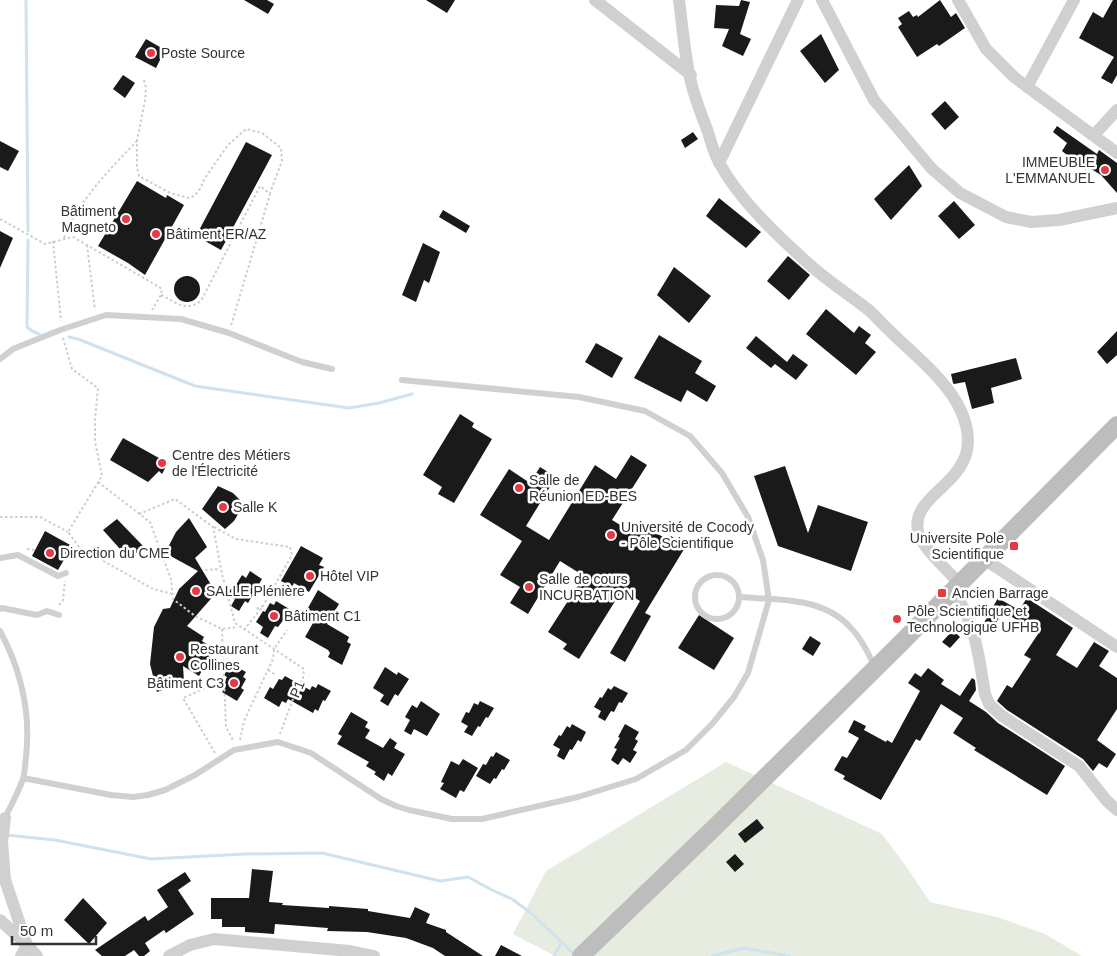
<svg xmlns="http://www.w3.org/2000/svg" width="1117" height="956" font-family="Helvetica,sans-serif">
<rect width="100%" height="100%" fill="#fff"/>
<path fill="#e6ecdf" d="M726 762 882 834 908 869 930 902 997 917 1045 934 1082 956H555L513 934 546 871Z"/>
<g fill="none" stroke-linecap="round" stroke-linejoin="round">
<path stroke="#cfe2ee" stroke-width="3" d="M26 0 28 231
M28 240 27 327 32 331 39 334
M69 337 78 339 195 386 349 408 379 403 412 394
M6 835 55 840 151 859 245 854 322 853 440 881 468 877 492 890 512 899 531 913 574 954
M554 956 561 943
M712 956 744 948 789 956"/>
</g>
<path fill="#1a1a1a" d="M244 0H267L274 4 268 14Z
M426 0H455L447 13Z
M741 0 750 2 740 34 751 39 743 56 722 46 729 29 714 28 716 5 739 6Z
M940 0 951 17 956 13 965 28 939 46 937 44 917 57 898 27 902 24 898 18 909 11 913 17 917 15 918 17Z
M1113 0H1117V75L1112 84 1101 78 1114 57 1079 38 1093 12 1103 18Z
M821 34 839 70 825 83 800 51Z
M146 39 165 50 156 68 135 57Z
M123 75 135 83 125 98 113 89Z
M945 101 959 117 945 130 931 114Z
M1057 126 1097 154 1099 150 1117 163V193L1101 175 1088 167 1086 170 1062 151 1067 143 1053 132Z
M693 132 698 139 685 148 681 140Z
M0 141 19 151 8 171 0 167Z
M246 142 272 155 221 250 196 236Z
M909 165 922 186 891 220 874 199Z
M137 181 166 198 167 195 184 205 145 275 128 263 98 246Z
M719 198 761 232 746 248 706 216Z
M954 201 975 225 959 239 938 216Z
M443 210 470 226 466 233 439 217Z
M0 231 13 238 0 268Z
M423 243 440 252 429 283 424 280 416 302 402 295Z
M788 256 810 275 789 300 767 281Z
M674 267 711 296 689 323 657 295Z
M174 289a13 13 0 1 1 26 0a13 13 0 1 1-26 0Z
M826 309 854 333 859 326 871 335 865 343 876 352 856 375 806 334Z
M1117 331V355L1107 364 1097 352Z
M659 335 702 361 695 373 716 386 707 402 687 390 681 402 634 378Z
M756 336 787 362 793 354 808 365 796 380 775 364 771 368 746 348Z
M596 343 623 358 612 378 585 362Z
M1016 358 1022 379 991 388 994 403 972 409 965 382 954 384 953 383 951 374Z
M460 414 474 423 472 427 492 439 454 503 438 494 442 487 423 475Z
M123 438 168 463 162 474 159 471 148 482 110 460Z
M631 455 647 465 612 520 635 534 641 524 668 540 671 536 686 546 645 613 651 616 625 662 610 653 640 601 622 590 579 659 563 649 567 644 548 632 584 576 560 561 528 614 510 603 520 587 500 575 522 541 480 515 509 469 530 483 540 467 556 477 526 526 549 540 595 465 616 479Z
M785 466 808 533 818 505 868 522 851 571 778 546 754 476Z
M218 486 233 493 244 504 234 521 225 529 202 509Z
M189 518 207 547 195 558 216 593 187 626 204 637 202 641 214 649 199 676 183 666 184 682 157 692 150 664 154 627 163 609 170 608 179 589 198 571 165 553 176 532Z
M117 519 144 547 129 559 103 530Z
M45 531 72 546 58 570 32 556Z
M301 546 323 558 319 565 324 567 309 592 294 583 292 587 281 581Z
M250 571 262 579 248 603 245 601 239 611 231 606 235 599 227 595 234 584 236 585 242 575 246 578Z
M318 590 339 604 327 624 349 637 347 642 351 644 342 665 328 657 330 653 328 650 305 637 313 623 303 617Z
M998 598 1019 610 1027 598 1073 628 1056 655 1077 668 1094 642 1109 651 1099 666 1117 678V709L1097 740 1116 754 1107 768 1099 763 1093 771 1083 759 1007 710 997 701 1007 685 1012 688 1031 659 1024 655 1038 634 1003 611 990 633 981 628Z
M276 601 291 610 278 627 275 626 268 638 260 633 263 627 256 622 263 611 265 612 270 603 274 605Z
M699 615 734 638 714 670 678 648Z
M953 630 960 637 950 648 942 642Z
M810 636 821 643 813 656 802 649Z
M231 664 246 672 243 677 246 679 241 688 244 690 237 701 222 692 225 688 222 686 227 677 224 675Z
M385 667 397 675 398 672 409 679 398 696 395 694 388 706 380 701 384 695 373 688Z
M928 668 944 680 941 684 960 696 972 678 975 680 976 690 969 701 986 712 998 723 1065 766 1047 795 974 750 976 748 953 733 963 718 941 704 920 741 916 739 881 800 843 779 845 776 834 770 842 756 847 758 859 738 848 732 854 720 866 726 864 730 886 742 887 740 892 743 920 691 908 683 915 673 921 677Z
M285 676 310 690 312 686 316 688 318 684 331 691 325 701 323 700 318 711 315 709 313 713 288 699 286 703 282 701 279 707 264 698 270 687 273 689 279 679 282 680Z
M614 686 628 693 622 703 619 702 614 712 611 711 605 721 598 717 601 711 594 707 600 697 602 698 608 688 611 690Z
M421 701 440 714 427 736 414 729 411 735 404 731 410 720 405 717 412 705 417 708Z
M480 701 494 708 488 718 486 717 480 727 478 726 472 736 464 732 468 726 461 722 466 712 469 713 474 703 478 705Z
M351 712 368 722 365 727 370 730 365 738 383 748 390 738 397 743 394 748 405 754 392 776 388 773 384 781 374 774 376 772 366 766 369 762 337 744 342 736 338 734Z
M572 724 586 732 581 742 578 740 572 750 570 749 564 760 557 756 560 749 553 745 559 735 561 736 567 726 570 728Z
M625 724 639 732 635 739 638 741 633 750 637 752 630 763 623 758 618 765 611 760 617 749 614 748 620 738 618 737Z
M496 752 510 760 504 770 502 769 496 779 494 778 490 784 476 776 483 764 486 765 491 756 493 757Z
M463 759 478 768 464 792 460 790 456 798 440 789 444 783 441 782 451 761 459 765Z
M757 819 764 828 745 843 738 834Z
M735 854 744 864 735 872 726 862Z
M252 869 273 871 269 902 283 903 282 905 329 908V906L368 909V911L410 918 415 907 430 914 426 923 446 930V932L483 956H445L433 948 406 938 367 932 327 931 328 928 275 924 274 934 245 932V927H222V919H211V898H249Z
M185 872 191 881 178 890 194 914 166 933 164 930 145 943 150 951 144 956H139L134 950 125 956H102L95 950 145 916 148 921 168 907 157 890Z
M83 898 107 923 89 944 64 920Z
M501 945 522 956H495Z"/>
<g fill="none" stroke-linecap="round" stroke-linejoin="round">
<path stroke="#cdcdcd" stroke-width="2" stroke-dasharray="2.5 2.5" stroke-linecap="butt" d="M144 80 146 88 145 100 137 141V167L139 176 170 193 189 198 194 196 200 189 205 178 228 145 246 129 262 133 281 148 282 161 270 193
M0 219 45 244 73 237 154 284 162 289 161 295 152 310
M64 238C79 200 109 170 137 141
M53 241 61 321
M87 245 95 310
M161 295C177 303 185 312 201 301L260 186 270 194 231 326
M63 338 72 369 98 388 95 419V441L102 476 68 532 79 547 153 589 173 594
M98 482 150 522 171 579 173 599 195 616 222 629 238 627
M139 514 175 499 213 527 222 574 235 623 304 669 303 678 293 699 280 734
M0 517H40L68 532
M214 527 236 539 290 547 292 555 263 606
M27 549 35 550
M205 570 220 569
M59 605 63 600 65 581
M222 629 226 727 234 742
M244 630 263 606 256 609
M268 670 276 675
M240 740 244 721 273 659 274 649 287 630
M215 753 183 698 203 689 224 686"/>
<path stroke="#d0d0d0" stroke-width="6" d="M0 359 13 349 60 330 106 315 181 319 229 333 302 362 332 369
M0 558 18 555 58 576 66 573
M695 597a22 22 0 1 1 44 0a22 22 0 1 1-44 0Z
M740 597C777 600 823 597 850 627 861 638 868 653 875 667
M0 609 2 608 37 615 47 611 59 615
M0 631C21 670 31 712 26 757 25 764 25 773 23 779 18 793 11 805 5 818
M23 778 111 795 133 797 148 795 165 790 195 775 234 750 278 742 311 753 381 799 396 806 409 810 452 819H482L578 797 636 779 686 750 712 724 734 697 748 673 769 600 763 560 748 517 722 473 690 436 645 411 579 397 402 380"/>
<path stroke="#d0d0d0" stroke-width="12" d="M595 0 691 75
M679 0C683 30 685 64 694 93 698 106 703 119 708 132 711 143 714 154 720 164 740 201 779 237 810 265 829 282 850 295 870 311 877 318 884 326 891 332 914 355 948 381 961 411 993 484 904 489 919 535 923 548 950 573 960 584
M822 0 874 100 932 169 960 193 1006 217 1031 222 1059 220 1117 208
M958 0 986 49 1014 77 1117 153
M1027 87 1074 0
M1094 135 1117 110
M719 163 798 0
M984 559 1117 647
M953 590C975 622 979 656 985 694L989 704 1002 716 1079 766 1107 801 1117 810
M5 818 2 842 5 880 27 945 37 956
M0 920 27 945 21 956
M169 956 190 945 214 939 350 951 374 956"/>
<path stroke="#bdbdbd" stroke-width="18" d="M581 956 716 826 898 646 1117 425"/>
</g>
<g fill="#e63946" stroke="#fff" stroke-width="2">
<circle cx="151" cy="53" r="5"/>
<circle cx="1105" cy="170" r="5"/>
<circle cx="126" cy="219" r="5"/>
<circle cx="156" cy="234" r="5"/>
<circle cx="162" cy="463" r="5"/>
<circle cx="519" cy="488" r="5"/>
<circle cx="223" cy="507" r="5"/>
<circle cx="611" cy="535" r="5"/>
<rect x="1009" y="541" width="10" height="10" rx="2.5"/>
<circle cx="50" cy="553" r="5"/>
<circle cx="310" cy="576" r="5"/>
<circle cx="529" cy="587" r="5"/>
<circle cx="196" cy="591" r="5"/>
<rect x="937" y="588" width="10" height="10" rx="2.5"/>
<circle cx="274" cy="616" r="5"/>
<circle cx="897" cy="619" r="5"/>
<circle cx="180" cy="657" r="5"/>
<circle cx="234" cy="683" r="5"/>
</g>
<g text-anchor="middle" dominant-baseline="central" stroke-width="5" stroke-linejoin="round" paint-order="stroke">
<g font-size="14" fill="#333" stroke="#fff" text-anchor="start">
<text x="161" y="53">Poste Source</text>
<text x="1095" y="162" text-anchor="end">IMMEUBLE<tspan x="1095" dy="16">L'EMMANUEL</tspan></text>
<text x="116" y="211" text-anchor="end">Bâtiment<tspan x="116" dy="16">Magneto</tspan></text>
<text x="166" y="234">Bâtiment ER/AZ</text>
<text x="172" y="455">Centre des Métiers<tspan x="172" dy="16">de l'Électricité</tspan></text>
<text x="529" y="480">Salle de<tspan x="529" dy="16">Réunion ED-BES</tspan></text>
<text x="233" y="507">Salle K</text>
<text x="621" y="527">Université de Cocody<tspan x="621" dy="16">- Pôle Scientifique</tspan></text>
<text x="1004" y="538" text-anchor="end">Universite Pole<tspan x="1004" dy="16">Scientifique</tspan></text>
<text x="60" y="553">Direction du CME</text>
<text x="320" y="576">Hôtel VIP</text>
<text x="539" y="579">Salle de cours<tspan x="539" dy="16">INCURBATION</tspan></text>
<text x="206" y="591">SALLE Plénière</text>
<text x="952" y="593">Ancien Barrage</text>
<text x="907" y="611">Pôle Scientifique et<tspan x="907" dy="16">Technologique UFHB</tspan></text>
<text x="284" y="616">Bâtiment C1</text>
<text x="190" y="649">Restaurant<tspan x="190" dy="16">Collines</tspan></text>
<text x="224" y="683" text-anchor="end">Bâtiment C3</text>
</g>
<g font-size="14" fill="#333" stroke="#fff">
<text transform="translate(297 689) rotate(-68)">P1</text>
</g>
</g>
<path d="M12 936v8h84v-8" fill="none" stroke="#333333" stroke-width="2.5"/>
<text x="20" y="936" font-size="15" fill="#333333" stroke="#ffffff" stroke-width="4" paint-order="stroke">50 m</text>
</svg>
